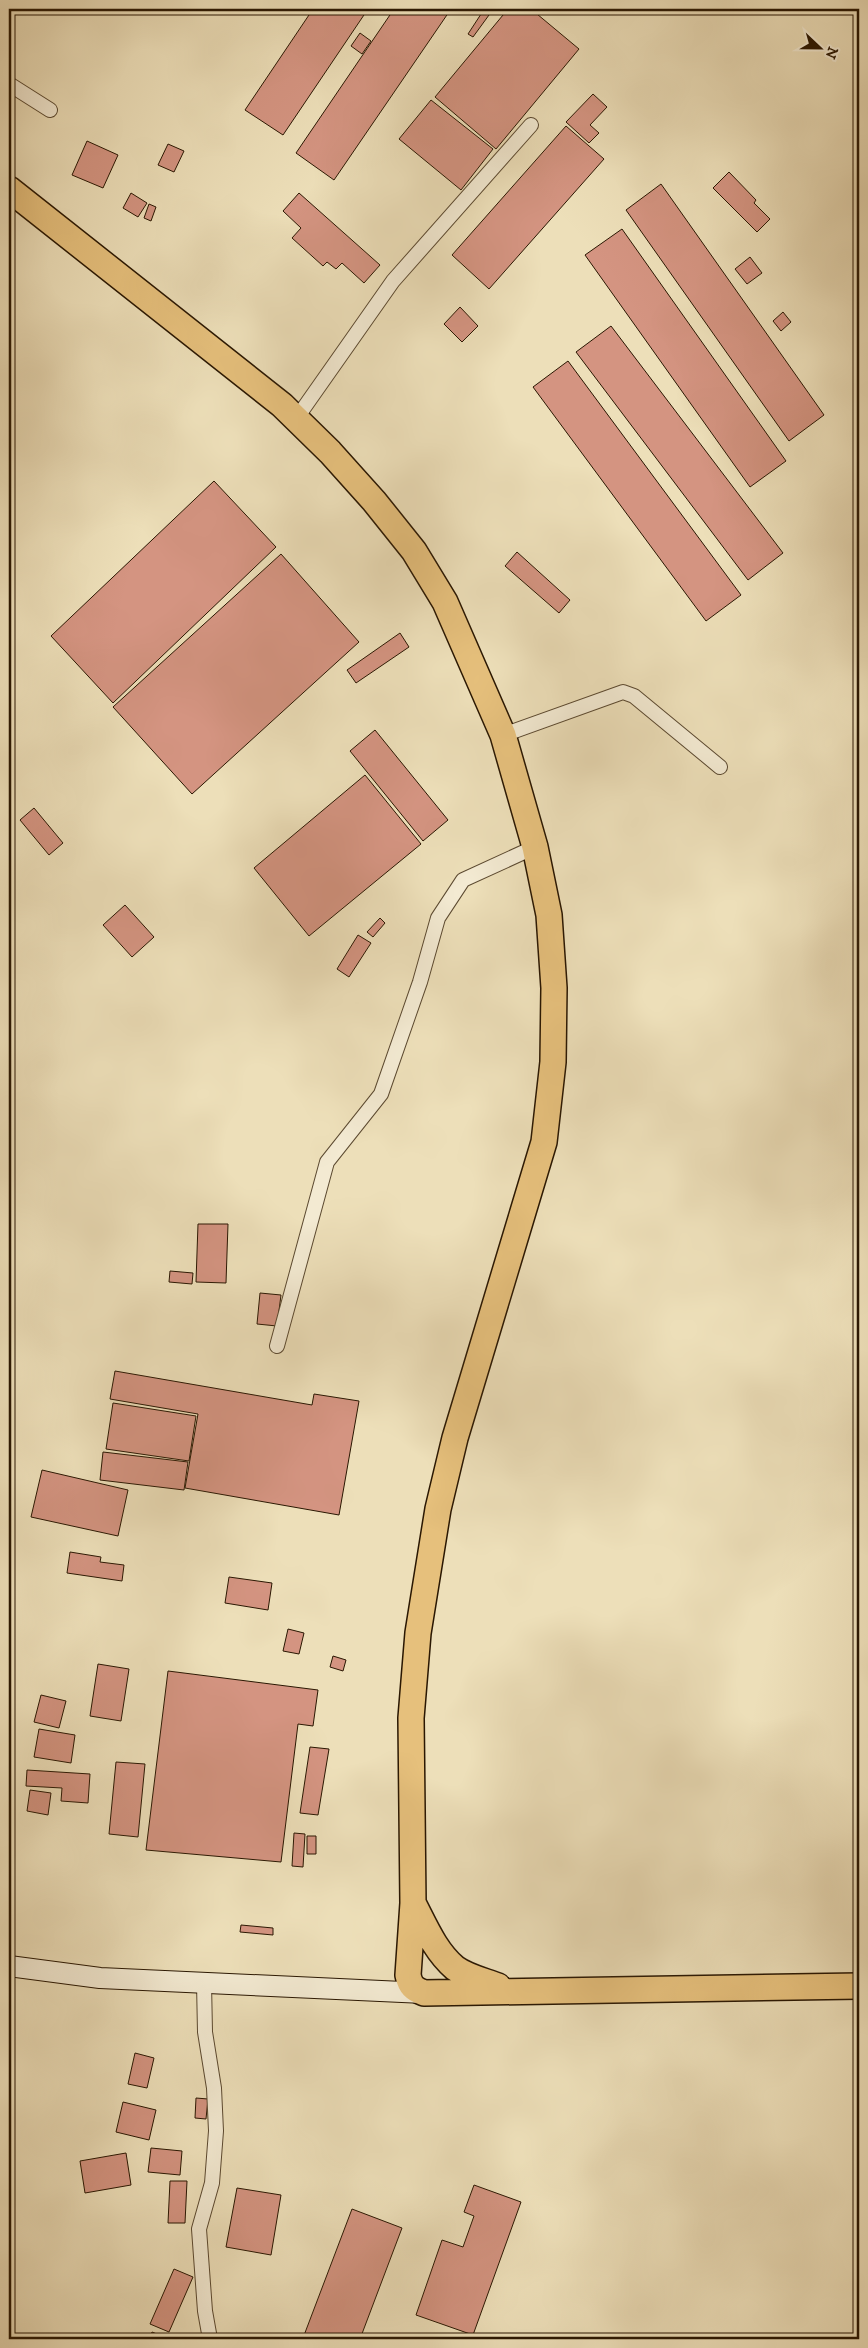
<svg xmlns="http://www.w3.org/2000/svg" width="868" height="2348" font-family="'IM FELL DW Pica',serif">
<rect width="100%" height="100%" fill="#eddfb9"/>
<filter id="stains"><feTurbulence type="fractalNoise" baseFrequency=".004" numOctaves="4"/><feColorMatrix values="0 0 0 0 .2 0 0 0 0 .09 0 0 0 0 .02 0 0 0 .5 -.17"/></filter>
<radialGradient id="worn" r=".72"><stop offset=".6" stop-color="#630" stop-opacity="0"/><stop offset="1" stop-color="#630" stop-opacity=".3"/></radialGradient>
<path fill="#d49481" stroke="#2a1702" d="M313 9H368L283 135 245 110Z
M394 9H451L334 180 296 153Z
M508 9H531L579 49 496 149 435 97Z
M483 11 489 15 473 37 468 34Z
M360 33 371 41 362 54 351 46Z
M593 94 607 107 590 125 599 133 589 143 566 122Z
M431 100 493 149 461 190 399 139Z
M566 126 604 159 489 289 452 255Z
M87 141 118 155 103 188 72 175Z
M168 144 184 151 174 172 158 165Z
M729 172 756 200 754 203 770 219 757 232 713 188Z
M661 184 824 415 789 441 626 210Z
M131 193 147 203 138 217 123 208Z
M299 193 380 265 364 283 342 263 336 269 327 262 323 266 292 238 301 228 283 211Z
M149 204 156 207 151 221 144 218Z
M622 229 786 461 750 487 585 255Z
M750 257 762 273 747 284 735 269Z
M460 307 478 326 462 342 444 324Z
M783 312 791 322 781 331 773 321Z
M611 326 783 553 748 580 576 352Z
M568 361 741 595 706 621 533 387Z
M214 481 276 547 113 703 51 636Z
M517 552 570 600 559 613 505 566Z
M281 554 359 642 192 794 113 707Z
M400 633 409 647 356 683 347 670Z
M375 730 448 820 423 841 350 751Z
M365 775 421 844 309 936 254 868Z
M34 808 63 843 49 855 20 820Z
M125 905 154 937 132 957 103 925Z
M380 918 385 923 373 937 367 932Z
M358 935 371 943 349 977 337 969Z
M198 1224H228L226 1283 196 1282Z
M170 1271 193 1273 192 1284 169 1282Z
M260 1293 281 1295 277 1326 257 1324Z
M115 1371 312 1405 314 1394 359 1401 339 1515 185 1488 198 1414 110 1399Z
M113 1403 196 1416 189 1461 106 1449Z
M103 1452 188 1462 184 1490 100 1480Z
M42 1470 128 1490 118 1536 31 1517Z
M70 1552 101 1557 100 1562 124 1565 122 1581 67 1573Z
M229 1577 272 1583 268 1610 225 1603Z
M288 1629 304 1633 299 1654 283 1651Z
M333 1656 346 1660 343 1671 330 1667Z
M98 1664 129 1669 121 1721 90 1716Z
M168 1671 318 1690 313 1726 298 1724 281 1862 146 1850Z
M41 1695 66 1701 59 1728 34 1722Z
M39 1729 75 1735 71 1763 34 1757Z
M310 1747 329 1749 318 1815 300 1813Z
M116 1762 145 1764 138 1837 109 1834Z
M27 1770 90 1774 88 1803 61 1801 62 1788 26 1786Z
M30 1790 51 1793 48 1815 27 1811Z
M294 1833 305 1834 303 1867 292 1866Z
M307 1836H316V1854H307Z
M241 1925 273 1928V1935L240 1932Z
M135 2053 154 2058 147 2088 128 2084Z
M196 2098 208 2099 206 2119 195 2118Z
M123 2102 156 2110 149 2140 116 2132Z
M151 2148 182 2151 180 2175 148 2172Z
M126 2153 131 2185 85 2193 80 2161Z
M170 2181H187L185 2223H168Z
M474 2185 521 2202 473 2335 416 2315 442 2240 463 2247 474 2216 464 2212Z
M237 2188 281 2195 271 2255 226 2247Z
M352 2209 402 2228 360 2339H306L303 2338Z
M174 2269 193 2277 169 2332 150 2324Z
M152 2332 169 2339H149Z"/>
<g fill="none" stroke-linecap="round" stroke-linejoin="round">
<defs>
<path id="street" d="M9 84 50 110
M296 419 393 281 531 125
M503 735 623 692 634 696 720 767
M277 1346 327 1162 381 1094 420 982 438 918 463 880 535 847
M204 1983 205 2032 214 2088 216 2131 212 2183 199 2229 205 2311 210 2339"/>
<path id="secondary" d="M9 1966 100 1978 424 1993"/>
<path id="highway" d="M9 189 282 405 330 452 374 501 414 551 445 602 503 735 535 847 549 915 554 988 553 1062 544 1142 455 1438 438 1509 418 1633 411 1718 413 1903 408 1975C410 1986 414 1989 424 1993L859 1986
M413 1903C425 1926 435 1951 455 1968 467 1977 485 1981 498 1986"/>
</defs>
<use href="#street" stroke="#5b4930" stroke-width="16"/>
<use href="#secondary" stroke="#2a1702" stroke-width="22"/>
<use href="#highway" stroke="#2a1702" stroke-width="28"/>
<use href="#street" stroke="#f3ead2" stroke-width="14"/>
<use href="#secondary" stroke="#f3ead2" stroke-width="20"/>
<use href="#highway" stroke="#e6c07c" stroke-width="25"/>
</g>
<rect width="868" height="2348" fill="none" stroke="#eddfb9" stroke-width="30"/>
<rect x="10" y="10" width="848" height="2328" fill="none" stroke="#2a1702" stroke-width="2.5"/>
<rect x="15" y="15" width="838" height="2318" fill="none" stroke="#2a1702"/>
<g transform="translate(820 48) rotate(112)" stroke="#f3ead2" stroke-width="4" paint-order="stroke">
<path d="M0-4L9 19L0 12L-9 19Z" fill="#2a1702"/>
<text y="-8" font-size="14" font-weight="bold" text-anchor="middle" fill="#2a1702">N</text>
</g>
<rect width="100%" height="100%" filter="url(#stains)"/>
<rect width="100%" height="100%" fill="url(#worn)"/>
</svg>
